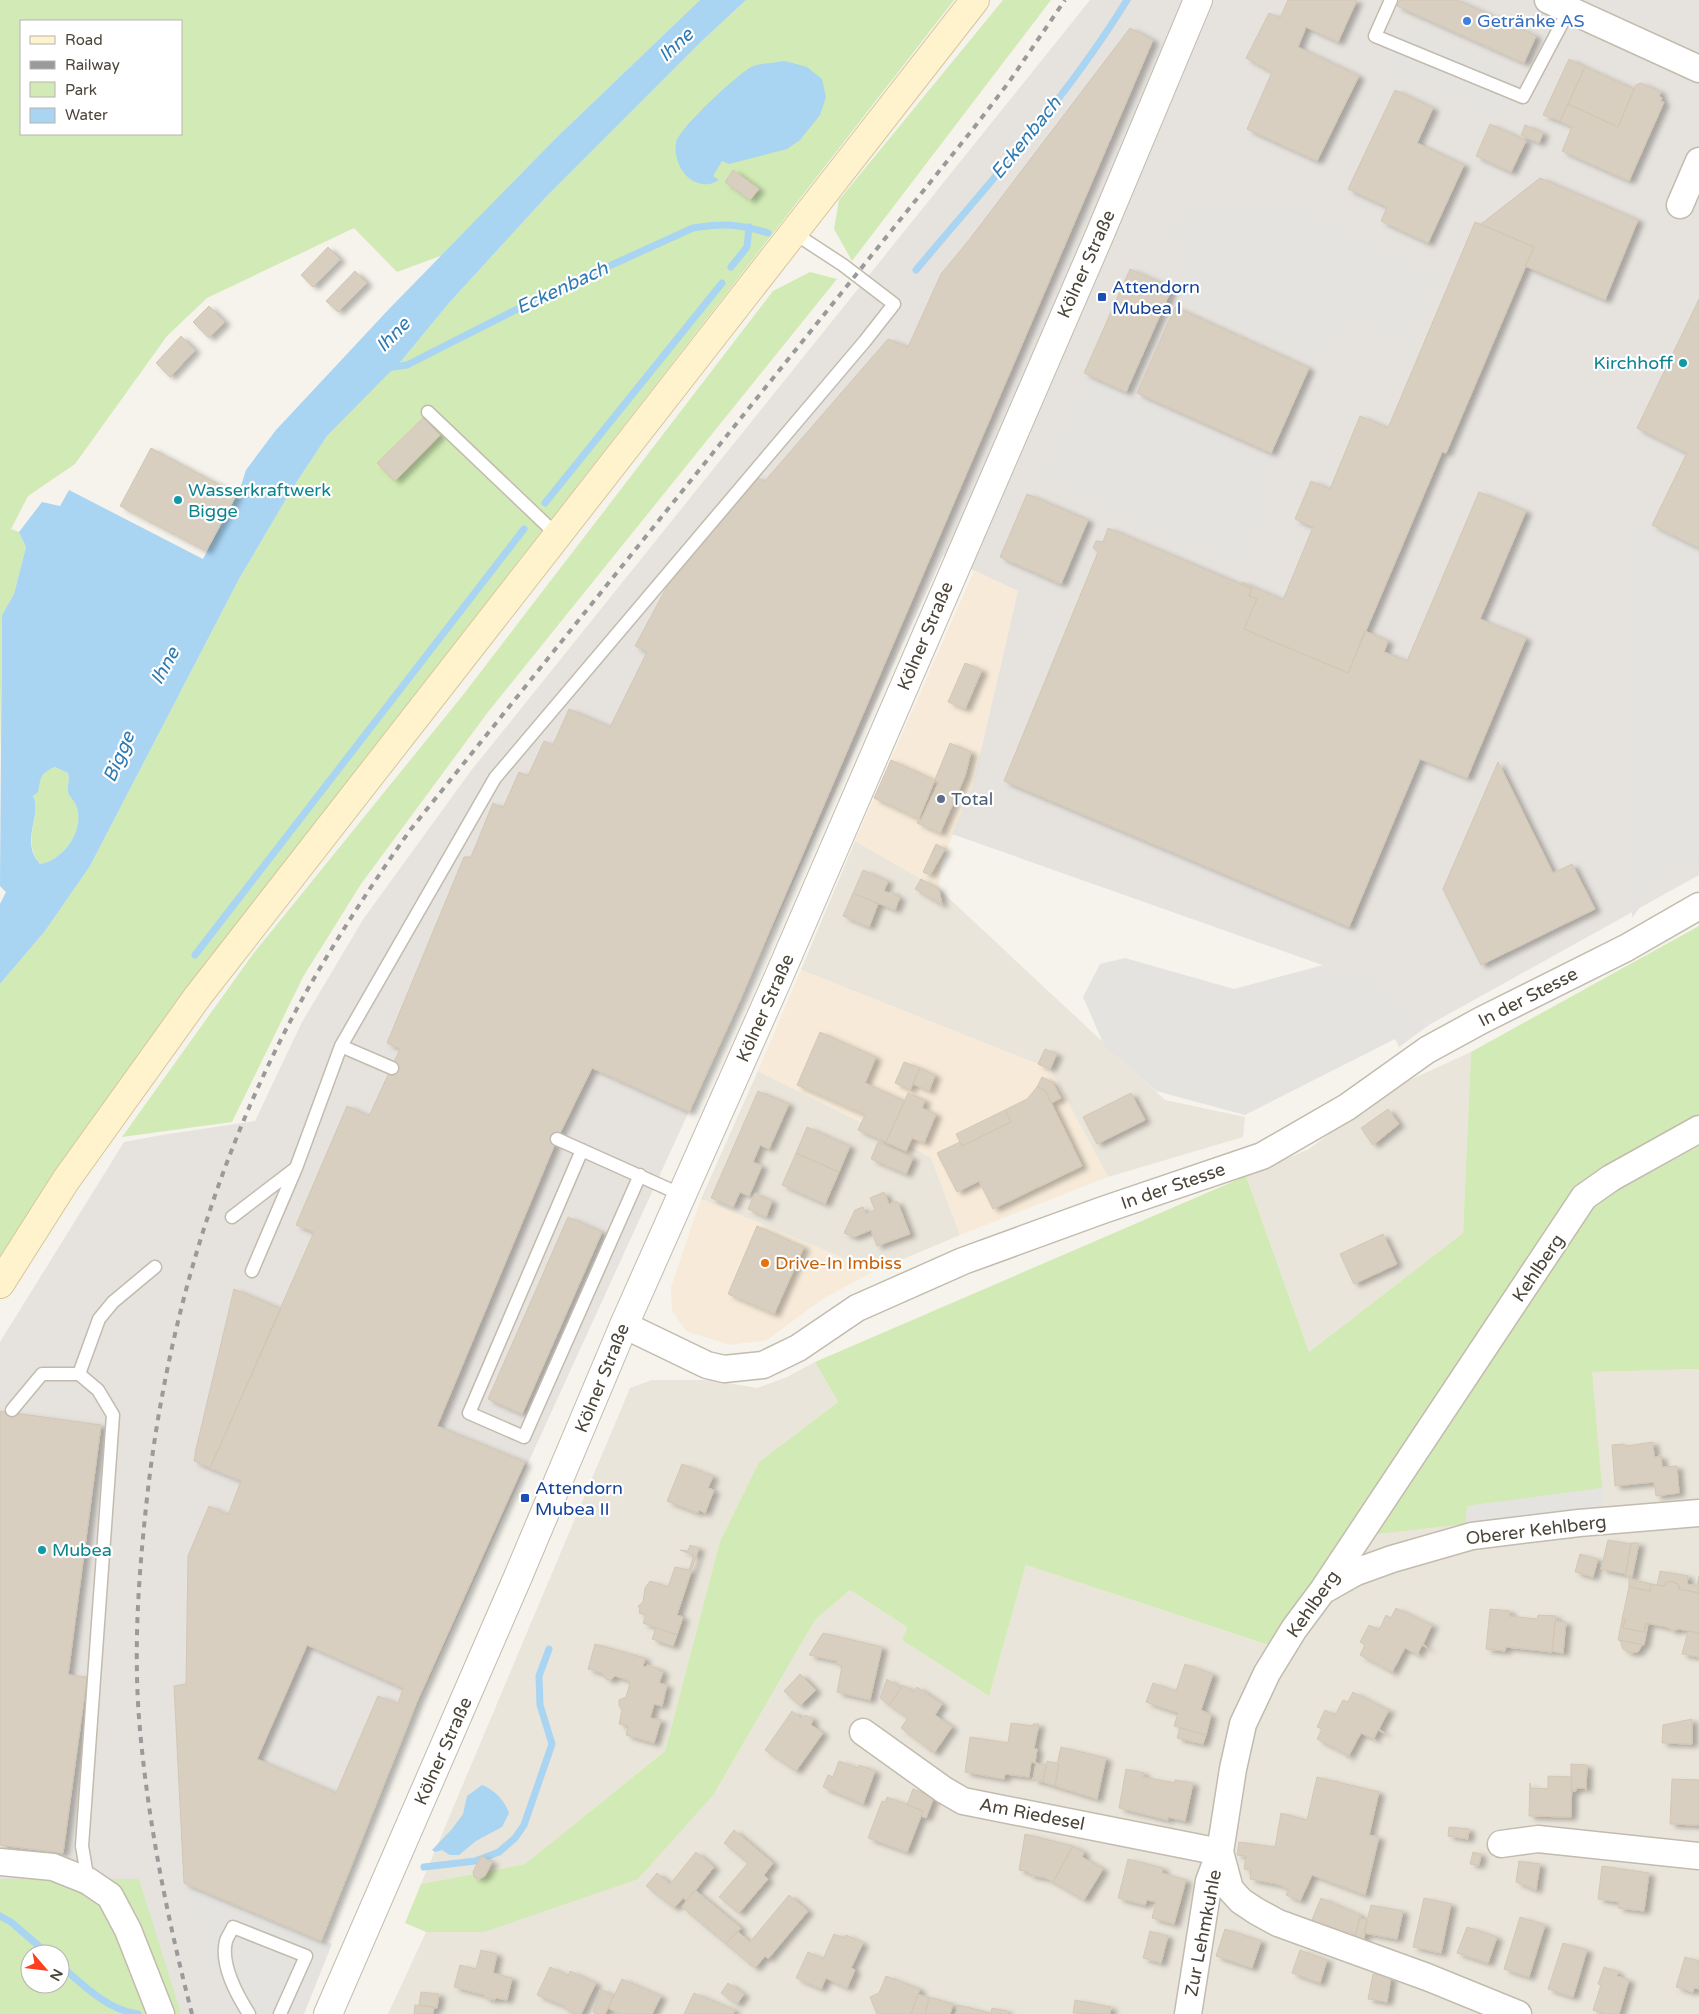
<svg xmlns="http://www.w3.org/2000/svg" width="1699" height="2014" font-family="'Varela Round',sans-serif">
<defs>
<filter id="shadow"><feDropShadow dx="5.5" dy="3" stdDeviation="2.5" flood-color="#0004"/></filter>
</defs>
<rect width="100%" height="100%" fill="#f6f3ec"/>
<path fill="#eae5da" d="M855 841 939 889 1165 1100 1245 1117 1243 1137 1108 1177 1050 1069 801 970Z
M1471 1052 1463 1233 1309 1352 1246 1176 1309 1149 1390 1089Z
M758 1071 931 1157 960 1235 875 1271 701 1199Z
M815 1362 838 1402 759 1462 720 1541 665 1751 525 1864 421 1884 630 1388 652 1380H710L757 1388 787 1377Z
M1699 1369V2014H388L426 1932H484L714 1794 815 1620 850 1590 907 1627 902 1640 989 1696 1026 1565 1270 1646 1341 1538 1591 1372Z"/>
<path fill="#f7ead8" d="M974 571 1018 591 973 785 941 864 939 889 855 841Z
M801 970 1050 1069 1108 1177 960 1235 931 1157 758 1071Z
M701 1199 875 1271 824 1298 767 1340 730 1345 686 1331 672 1311 671 1287Z"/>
<path fill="#e6e2dd" d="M1090 0H1699V875L1429 1025 1393 990 952 834 973 785 1018 591 943 556 276 2014H176L139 1879H0V1342L124 1142 162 1135 255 1121 302 1022 364 918 470 772Z"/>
<path fill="#d2eab5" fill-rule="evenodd" d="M0 0H700L556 138 443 255 397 272 354 228 207 298 167 336 75 464 28 496 11 529 19 532 26 547 14 594 2 615 0 754ZM21 21H181V134H21Z
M746 0H954L168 1013 0 1257V984L45 931 90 866 239 579 292 489 327 436 402 360 449 303 545 198 704 39Z
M1003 0H1051L852 261 834 229 839 200Z
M810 272 837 279 488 712 361 884 303 977 232 1122 122 1137 253 954 463 695 773 291Z
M55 767 68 773C70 780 67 785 68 792 69 797 75 801 77 805 86 829 64 860 40 864 20 840 43 815 33 796L39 787V780L46 771Z
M1699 926V1369L1592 1372 1602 1488 1467 1506 1466 1524 1341 1538 1271 1646 1026 1565 989 1696 902 1640 907 1627 850 1590 815 1620 714 1794 638 1879 484 1932H426L405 1923 421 1884 525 1864 665 1751 720 1541 759 1462 838 1402 815 1362 1246 1176 1309 1352 1463 1233 1471 1052Z
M0 1879H139L181 2014H0ZM30 1954H60V1984H30Z"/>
<path fill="#e5e3e0" d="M1402 23 1519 75 1498 118 1379 67Z
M1297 204 1438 276 1408 350 1349 320 1318 363 1180 299 1168 213Z
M1083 378 1276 461 1253 560 1245 566 1176 542 1040 474Z
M1652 525 1699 548V858L1658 883 1632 918 1627 529Z
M1125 958 1234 989 1327 964 1393 990 1429 1025 1399 1047 1395 1039 1245 1115 1156 1091 1104 1045 1083 997 1100 964Z
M1602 1488 1604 1508 1466 1524 1467 1506Z
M188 1887 332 1944 304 2014H224Z"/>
<path fill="#a9d4f2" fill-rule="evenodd" d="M700 0H746L704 39 545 198 449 303 402 360 327 436 292 489 239 579 90 866 45 931 0 984V904L6 892 0 886 2 615 14 594 26 547 19 532 42 502 60 506 69 490 203 559 240 489 246 470 276 430 389 309 556 138ZM55 767 68 773C70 780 67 785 68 792 69 797 75 801 76 805 86 829 64 860 40 864 19 841 43 815 33 796L38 792C41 778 39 774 55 767Z
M785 61 807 67 822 79 826 97 820 115 800 140 787 149 729 164 722 161 713 176 719 180C716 181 712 184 709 184 687 187 673 162 676 143 678 129 737 75 751 67 760 63 775 63 785 61Z
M482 1785C495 1790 504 1800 509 1813L502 1827 476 1841 459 1855H450L442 1850 435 1852 432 1850 452 1829 463 1814 467 1796Z"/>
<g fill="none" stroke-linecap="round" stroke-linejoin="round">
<path stroke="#a9d4f2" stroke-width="7" d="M731 267 747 247 749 227
M916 270C989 183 1067 98 1127 0
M386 368 407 365 541 297 693 228C724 223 739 224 768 233
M545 503 722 283
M195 955 524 529
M424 1867 475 1861 499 1852 515 1838 524 1825 552 1744 540 1705 539 1676 549 1649
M0 1916 11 1922 48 1954
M60 1965C82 1984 107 2010 138 2014"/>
</g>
<path fill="#d8cfc1" stroke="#d3c7b4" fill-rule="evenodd" filter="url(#shadow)" d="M1288 0H1357L1338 42 1306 27 1298 47 1359 76 1317 161 1247 129 1272 72 1246 58 1269 13 1280 18Z
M1400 0H1457L1536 36 1524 63 1397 6Z
M1130 28 1153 40 740 1000 689 1112 592 1068 557 1139 437 1426 525 1462 417 1702 321 1941 184 1883 174 1686 186 1684 188 1556 209 1506 228 1515 241 1481 210 1468 314 1232 296 1225 347 1106 369 1116 400 1049 387 1043 464 857H471L493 803 503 808 519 772 528 776 544 741 553 745 569 709 610 727 647 652 635 646 669 583 758 477 764 482 888 339 908 347 941 274 969 240ZM307 1645 403 1688 398 1704 378 1696 336 1793 257 1759Z
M1569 59 1585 67 1560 121 1543 115Z
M1585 67 1634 89 1618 127 1568 104Z
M1641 83 1661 92 1659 96 1662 98 1661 101 1664 102 1629 181 1562 151 1572 127 1560 121 1568 104 1618 127 1636 85Z
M1395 90 1433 108 1417 143 1464 165 1428 243 1381 221 1387 207 1348 189Z
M1490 124 1526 141 1511 172 1476 156Z
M1525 125 1543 133 1539 143 1521 135Z
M733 170 759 189 750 200 725 182Z
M1540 178 1638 220 1605 300 1525 266 1534 247 1481 224Z
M1475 222 1534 247 1446 453 1442 452 1348 673 1244 629 1257 599 1249 596 1252 589 1241 584 1242 582 1283 600 1313 527 1295 519 1311 481 1330 489 1360 416 1388 428Z
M328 247 340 259 313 287 301 275Z
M1130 269 1172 288 1126 392 1084 373Z
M355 271 367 283 338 312 326 301Z
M1699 299V548L1652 525 1687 453 1637 428Z
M209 306 225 322 209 338 193 322Z
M1175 307 1309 368 1271 453 1137 393Z
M181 336 195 350 170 377 156 363Z
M423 418 440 435 395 481 377 463Z
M151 448 237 494 206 551 120 506Z
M1479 492 1526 511 1480 619 1526 638 1467 778 1420 759 1349 927 1004 781 1098 552 1093 548 1096 541 1103 542 1108 528 1252 589 1249 596 1257 599 1244 629 1348 673 1365 631 1388 641 1384 652 1407 661Z
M1027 494 1088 520 1061 584 1000 557Z
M965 663 982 670 965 709 948 702Z
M950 743 971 752 965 776 940 833 917 823Z
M891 760 939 782 921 820 874 798Z
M1498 762 1553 873 1572 864 1595 909 1481 965 1443 889Z
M936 844 945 849 930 875 923 872Z
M863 870 888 881 884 891 889 893 893 891 894 895 900 897 895 910 853 893Z
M921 879 939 889 942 905 915 889Z
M853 893 878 904 869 927 843 916Z
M820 1032 876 1057 865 1083 905 1101 886 1142 858 1130 865 1115 797 1085Z
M1045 1049 1057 1054 1050 1069 1038 1064Z
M904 1062 920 1068 910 1090 895 1083Z
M920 1068 935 1075 929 1091 913 1084Z
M1042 1077 1052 1082 1061 1098 1051 1103 1045 1090 1037 1087Z
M1037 1087 1045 1090 1082 1166 993 1209 979 1181 957 1192 937 1153 960 1142 962 1146 1011 1122 1005 1110 1027 1099Z
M758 1091 789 1104 769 1149 760 1145 753 1162 762 1166 749 1196 740 1192 733 1207 711 1198Z
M908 1093 925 1100 922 1108 936 1114 924 1143 912 1138 906 1151 886 1142Z
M1131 1093 1145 1120 1097 1144 1083 1117Z
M1388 1109 1399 1124 1373 1145 1361 1128Z
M1005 1110 1011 1122 962 1146 956 1134Z
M807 1127 850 1146 839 1172 796 1153Z
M878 1142 913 1158 906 1174 871 1159Z
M796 1153 839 1172 825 1204 782 1185Z
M884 1192 889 1204 897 1201 910 1234 877 1246 871 1230 854 1237 844 1233 855 1210 863 1207 866 1214 875 1210 870 1198Z
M755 1193 772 1201 766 1217 748 1209Z
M568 1217 602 1232 522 1414 488 1399Z
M757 1226 804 1247 774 1314 728 1294Z
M1383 1234 1397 1264 1354 1284 1340 1254Z
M234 1289 281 1309 210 1468 194 1461 196 1449Z
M0 1411 101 1425 68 1675 87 1677 63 1853 0 1845Z
M1653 1442 1654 1457 1661 1456 1662 1467 1677 1466 1679 1493 1656 1496 1654 1482 1615 1486 1612 1445 1624 1444 1626 1446Z
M682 1464 713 1476 708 1488 714 1490 705 1513 699 1510 698 1513 667 1501Z
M1608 1540 1631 1544 1626 1574 1601 1569Z
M1631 1543H1639L1632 1577 1625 1575Z
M690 1545 699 1548 677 1615 683 1617 677 1635 643 1623 646 1615 639 1613 640 1609 638 1606 643 1602 645 1588 650 1581 668 1587 675 1567 689 1570 694 1555 680 1550 688 1551Z
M1580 1554 1598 1559 1593 1577 1575 1572Z
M1660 1571 1688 1576 1687 1584 1697 1586 1699 1576V1593L1679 1589 1680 1586 1676 1583 1668 1581 1664 1586 1657 1585Z
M1629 1579 1651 1584 1650 1591 1629 1587Z
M1669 1581 1677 1583 1679 1589 1699 1593V1591V1633L1679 1629 1673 1631 1667 1627 1646 1623 1644 1632 1623 1628 1625 1619H1622L1629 1587 1650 1591 1651 1584 1664 1586 1665 1583Z
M1396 1608 1431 1625 1433 1623 1423 1644 1429 1649 1422 1645 1418 1653 1419 1655 1405 1648 1391 1674V1671L1360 1655 1365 1645 1360 1642 1369 1625 1379 1630 1386 1615 1391 1618Z
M1490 1609 1510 1611 1509 1616 1537 1619 1538 1615 1556 1616 1552 1652 1506 1647 1505 1651 1486 1649Z
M1622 1619H1625L1623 1628 1644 1632 1646 1623 1648 1624 1644 1645 1618 1640Z
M1555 1621 1566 1622 1563 1653 1552 1651Z
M656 1628 677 1635 673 1646 652 1639Z
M1688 1631 1699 1633V1657L1682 1654Z
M823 1633 882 1647 870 1700 837 1692 842 1666 836 1664 837 1661 809 1655Z
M1620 1640 1642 1645 1638 1652 1630 1653 1623 1649Z
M595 1644 645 1658 643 1666 646 1667 647 1665 660 1669 659 1671 663 1672 659 1683 667 1685 662 1706 654 1704 650 1718 661 1720 654 1743 626 1735 628 1726 619 1724 622 1710 619 1706V1700L626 1697 630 1683 628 1680 615 1676 611 1680 606 1679 602 1673 588 1669Z
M1185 1664 1213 1674 1201 1710 1211 1715 1206 1735 1174 1726 1178 1713 1146 1702 1153 1683 1176 1691Z
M800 1674 816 1690 800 1706 784 1691Z
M887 1679 901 1688 889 1705 880 1698Z
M903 1685 914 1692 917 1687 942 1704 935 1715 952 1727 934 1753 901 1728 908 1718 889 1705Z
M1353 1692 1387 1710 1390 1708 1379 1729 1386 1734 1378 1730 1374 1738 1376 1740 1361 1733 1347 1759 1348 1755 1317 1739 1322 1729 1317 1727 1325 1710 1335 1715 1343 1700 1348 1702Z
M792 1711 801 1718 806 1715 813 1719 811 1725 823 1733 796 1771 765 1750Z
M1692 1719V1744L1662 1743 1663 1725Z
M1011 1723 1033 1726V1724H1039L1034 1748 1037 1749 1035 1763 1031 1762 1029 1777 1005 1774 1004 1779 965 1772 970 1737 1008 1743Z
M1180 1728 1206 1735 1203 1744 1177 1738Z
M1061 1747 1106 1758 1097 1799 1055 1786 1059 1764H1057Z
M839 1761 858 1768 859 1765 875 1771 863 1804 823 1787 828 1775 833 1777Z
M1047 1761 1059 1764 1055 1786 1043 1782Z
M1036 1763 1046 1765 1043 1782 1033 1780Z
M1571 1764 1587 1765 1586 1791 1585 1788H1576V1791H1571Z
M1126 1769 1144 1773 1143 1777 1175 1783V1780L1193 1783 1185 1821 1168 1817V1820L1119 1808Z
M1548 1776 1572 1777 1571 1817 1529 1816 1530 1783 1531 1788 1548 1789Z
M1317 1777 1379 1792 1369 1835 1379 1837 1365 1895 1312 1875 1300 1901 1286 1895 1289 1889 1277 1884 1250 1879 1251 1870 1244 1869 1246 1856 1237 1855 1239 1842 1275 1847 1281 1813 1307 1820Z
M1672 1779 1699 1780V1825L1670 1824Z
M913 1789 934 1797 926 1818 921 1816 923 1811 907 1805Z
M887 1797 923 1811 907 1852 868 1838 882 1801 885 1802Z
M1449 1827 1469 1829 1468 1839 1448 1836Z
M734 1830 773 1863 764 1875 768 1879 739 1913 719 1897 748 1863 724 1843Z
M1025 1834 1073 1846 1053 1882 1046 1878 1029 1875V1872L1019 1870Z
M1073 1846 1084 1852 1082 1857 1103 1869 1084 1900 1053 1882Z
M696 1852 714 1867 687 1901 683 1898 674 1908 646 1886 657 1873 670 1884Z
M1473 1852 1481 1854 1479 1865 1470 1864Z
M481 1856 492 1862 485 1876 479 1879 474 1877 473 1872Z
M1128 1859 1163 1868 1162 1873 1186 1880 1174 1924 1152 1918 1156 1902 1147 1900 1145 1905 1118 1898Z
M1519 1861 1540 1864 1536 1890 1516 1882Z
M1602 1866 1649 1873 1644 1911 1618 1908 1619 1902 1598 1899Z
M695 1890 741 1928 726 1944 682 1907Z
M789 1895 808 1911 768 1959 765 1956 755 1968 726 1944 737 1931 750 1942Z
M1321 1898 1360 1915 1355 1937 1311 1922Z
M1424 1898 1451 1904 1441 1953 1413 1947Z
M1371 1905 1403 1911 1397 1939 1364 1933Z
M1520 1917 1545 1925 1529 1977 1504 1969Z
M1360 1918 1367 1920 1364 1939 1355 1937Z
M1467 1927 1497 1937 1488 1963 1457 1953Z
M1225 1929 1261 1941 1252 1968 1216 1956Z
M1150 1931 1168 1936 1161 1963 1143 1958Z
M834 1934 844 1938 846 1935 863 1943 851 1968 855 1970 847 1988 826 1978 821 1989 796 1978 808 1952 823 1959Z
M1563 1943 1587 1950 1573 1997 1548 1989Z
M481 1950 497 1954 493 1973 512 1978 507 2000 496 1998 495 2000 485 1998V1995L454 1987 460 1965 476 1969Z
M1300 1950 1327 1960 1320 1983 1292 1973Z
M1685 1957 1699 1961V1989L1694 1988 1693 1992 1676 1987Z
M550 1967 568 1976 570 1971 596 1983 581 2014H576L564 2008 565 2006 537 1995Z
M1604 1967 1618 1972 1617 1976 1629 1980 1619 2014H1605L1593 2010 1601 1985 1598 1984Z
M1373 1974 1391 1977 1387 2002 1368 1999Z
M886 1976 920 1989 911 2014H877L870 1997 879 1993Z
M622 1979 661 1996 652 2014H620L608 2008Z
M728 1983 744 1994 737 2004 721 1993Z
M601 1989 614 1996 605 2014H596L593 2012Z
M421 1992 439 1994 437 2008 419 2005Z
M694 1993 735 2010 733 2014H684Z
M918 1994 929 1998 925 2014H911Z
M929 1997 953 2004 950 2014H925Z
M1075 2000 1111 2007 1110 2014 1073 2013Z
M415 2005 434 2007 433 2014H414Z
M958 2005 991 2013 992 2008 1007 2011V2014H956Z"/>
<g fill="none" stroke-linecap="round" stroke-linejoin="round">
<defs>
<path id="service" d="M1391 0 1375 36 1523 97 1569 10
M428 412 557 535
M341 1046 392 1068
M557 1139 682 1195
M582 1150 469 1413 524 1437 640 1175
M232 1217 296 1168
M252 1271 296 1168 341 1046 495 778 865 341 894 304 843 265 794 233
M12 1410 42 1374H79
M88 1881 82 1846 113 1415 98 1390 79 1374 99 1319 113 1302 155 1267
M249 2014C237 1995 220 1965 226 1941 227 1937 231 1932 233 1927L306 1956 280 2014"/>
<path id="minor" d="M1548 0 1699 69
M1680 205 1699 161
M624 1325 707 1365 724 1369 763 1365 798 1348 857 1308 963 1261 1103 1210 1262 1156 1347 1107 1427 1050 1480 1021 1626 948 1699 906
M1326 1589 1356 1572 1392 1559 1472 1536 1579 1523 1699 1513
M863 1732 944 1790 963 1801 1220 1852 1209 1881 1188 2014
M1501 1844 1538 1839 1699 1856
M0 1862 53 1867 88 1881 110 1896 128 1930 161 2014
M1518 2014 1427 1977 1278 1923 1256 1911 1241 1901 1230 1889 1220 1852 1233 1769 1243 1724 1267 1673 1294 1629 1323 1590 1584 1197 1611 1178 1699 1129"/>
<path id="tertiary" d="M328 2014 517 1579 624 1325 776 983 1100 234 1198 0"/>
<path id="secondary" d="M0 1284 66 1180 198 996 975 0"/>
</defs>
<use href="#service" stroke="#c2bbae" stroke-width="15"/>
<use href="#minor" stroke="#c2bbae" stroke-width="29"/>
<use href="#tertiary" stroke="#c2bbae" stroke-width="30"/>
<use href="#secondary" stroke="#d6c79b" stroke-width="30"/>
<use href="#service" stroke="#fff" stroke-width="12"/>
<use href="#minor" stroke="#fff" stroke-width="26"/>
<use href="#tertiary" stroke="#fff" stroke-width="28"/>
<use href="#secondary" stroke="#fff3cd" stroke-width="28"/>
<path stroke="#9a9a9a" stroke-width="4" stroke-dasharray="6 6" stroke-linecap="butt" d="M192 2014C167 1917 147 1818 139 1718 134 1651 138 1584 145 1517 163 1333 217 1149 309 987 340 933 374 881 411 829L973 129 1009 82 1065 0"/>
</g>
<circle fill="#3f7fe0" stroke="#fff" stroke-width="2" cx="1467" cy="21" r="5"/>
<g fill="#1a4fb4" stroke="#fff" stroke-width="2">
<rect x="1097" y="292" width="10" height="10" rx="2.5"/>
<rect x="520" y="1493" width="10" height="10" rx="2.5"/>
</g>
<g fill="#0f9aa8" stroke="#fff" stroke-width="2">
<circle cx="1683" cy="363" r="5"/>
<circle cx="178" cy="500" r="5"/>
<circle cx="42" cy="1550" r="5"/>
</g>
<circle fill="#5c6f8a" stroke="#fff" stroke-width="2" cx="941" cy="799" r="5"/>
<circle fill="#e8710a" stroke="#fff" stroke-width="2" cx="765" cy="1263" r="5"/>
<g text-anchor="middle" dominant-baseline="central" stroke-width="4.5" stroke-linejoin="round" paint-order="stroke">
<g font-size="18" fill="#366cbe" stroke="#fff" text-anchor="start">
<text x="1477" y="21">Getränke AS</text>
</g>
<g font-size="18" fill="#4b4439" stroke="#fff">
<text transform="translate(1086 264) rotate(-66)">Kölner Straße</text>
<text transform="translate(925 636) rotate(-67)">Kölner Straße</text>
<text transform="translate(1528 997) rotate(-27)">In der Stesse</text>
<text transform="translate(765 1008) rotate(-66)">Kölner Straße</text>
<text transform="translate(1173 1186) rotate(-19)">In der Stesse</text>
<text transform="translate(1538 1268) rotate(-56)">Kehlberg</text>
<text transform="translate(602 1378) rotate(-68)">Kölner Straße</text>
<text transform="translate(1536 1530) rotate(-7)">Oberer Kehlberg</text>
<text transform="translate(1313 1604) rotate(-55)">Kehlberg</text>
<text transform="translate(443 1751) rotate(-66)">Kölner Straße</text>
<text transform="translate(1032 1814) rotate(11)">Am Riedesel</text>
<text transform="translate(1203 1933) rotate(-79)">Zur Lehmkuhle</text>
</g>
<g font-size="18" fill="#164399" stroke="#fff" text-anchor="start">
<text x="1112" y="287">Attendorn<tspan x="1112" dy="21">Mubea I</tspan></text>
<text x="535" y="1488">Attendorn<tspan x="535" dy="21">Mubea II</tspan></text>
</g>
<g font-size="18" fill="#0d838f" stroke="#fff" text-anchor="start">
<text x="1673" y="363" text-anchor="end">Kirchhoff</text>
<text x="188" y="490">Wasserkraftwerk<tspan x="188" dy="21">Bigge</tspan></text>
<text x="52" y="1550">Mubea</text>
</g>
<g font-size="18" fill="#4e5e75" stroke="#fff" text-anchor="start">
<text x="951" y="799">Total</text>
</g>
<g font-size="18" fill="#c56008" stroke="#fff" text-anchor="start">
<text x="775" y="1263">Drive-In Imbiss</text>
</g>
<g font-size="19" font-style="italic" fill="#2e7ab2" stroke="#fff">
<text transform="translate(676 45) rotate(-43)">Ihne</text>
<text transform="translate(1026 138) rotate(-51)">Eckenbach</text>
<text transform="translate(562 288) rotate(-25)">Eckenbach</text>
<text transform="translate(393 335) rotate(-46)">Ihne</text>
<text transform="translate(165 666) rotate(-61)">Ihne</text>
<text transform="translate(119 757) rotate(-67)">Bigge</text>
</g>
</g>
<rect x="20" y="20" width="162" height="115" fill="#ffffff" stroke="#b7b4b0"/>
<rect x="30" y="36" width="25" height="8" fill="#fff3cd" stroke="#b7b4b0"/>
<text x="65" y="45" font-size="15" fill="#4b4439">Road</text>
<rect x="30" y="61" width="25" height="8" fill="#9a9a9a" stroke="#b7b4b0"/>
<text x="65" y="70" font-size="15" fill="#4b4439">Railway</text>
<rect x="30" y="82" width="25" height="15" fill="#d2eab5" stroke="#b7b4b0"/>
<text x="65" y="95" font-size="15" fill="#4b4439">Park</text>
<rect x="30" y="108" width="25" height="15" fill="#a9d4f2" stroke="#b7b4b0"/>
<text x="65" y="120" font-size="15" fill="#4b4439">Water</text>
<g transform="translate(45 1969) rotate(118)"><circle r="24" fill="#ffffff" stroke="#b7b4b0"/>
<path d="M0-4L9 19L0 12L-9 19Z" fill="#fc3f1d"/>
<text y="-8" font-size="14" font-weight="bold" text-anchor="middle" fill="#4b4439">N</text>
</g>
</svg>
